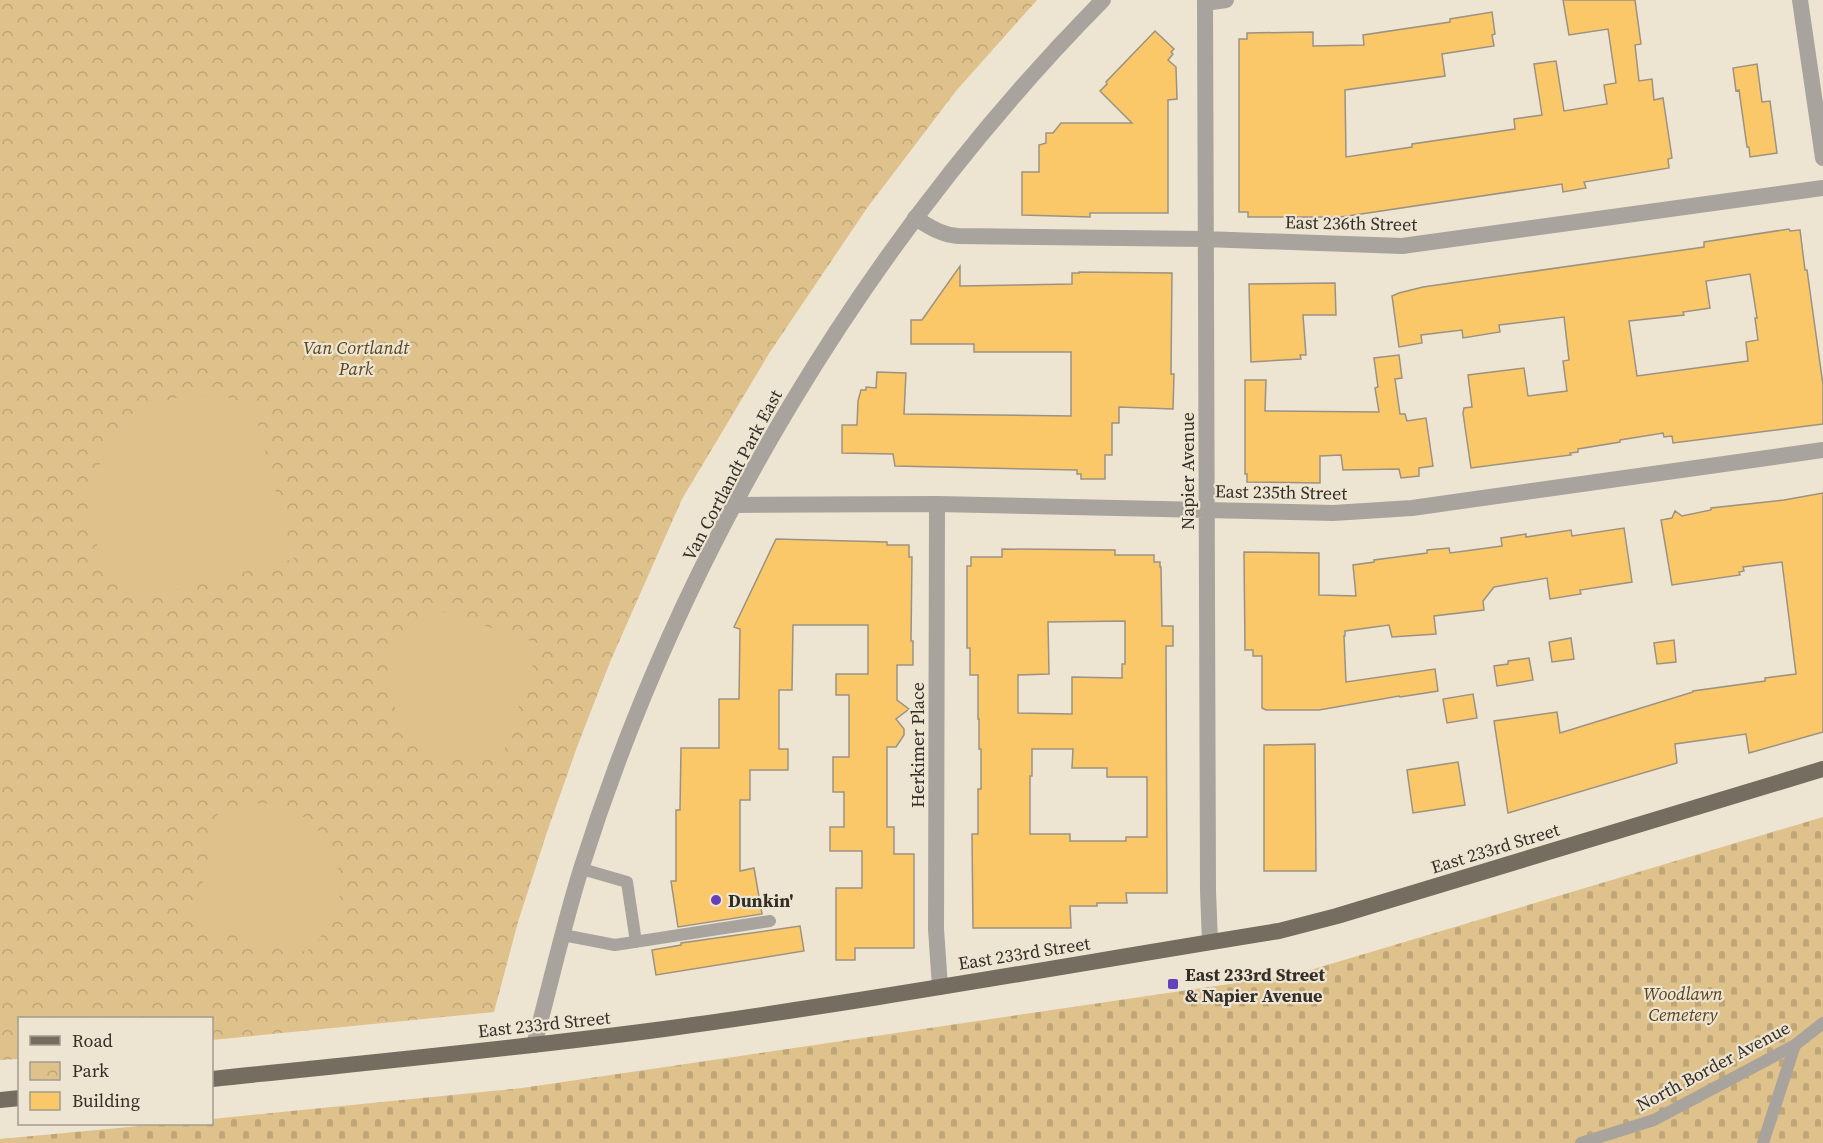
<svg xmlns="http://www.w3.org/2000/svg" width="1823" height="1143" font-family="'Source Serif 4',serif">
<defs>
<pattern id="cemetery-stones" width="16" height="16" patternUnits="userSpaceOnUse" patternTransform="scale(1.5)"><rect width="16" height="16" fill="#dec18b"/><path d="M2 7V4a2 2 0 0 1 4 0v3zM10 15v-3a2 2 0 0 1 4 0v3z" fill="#bfa678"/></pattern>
<pattern id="park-crowns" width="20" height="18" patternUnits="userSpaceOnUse" patternTransform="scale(1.5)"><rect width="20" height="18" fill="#dec18b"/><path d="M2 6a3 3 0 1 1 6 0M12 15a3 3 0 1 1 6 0" fill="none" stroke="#bfa678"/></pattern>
</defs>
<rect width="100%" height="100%" fill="#eee4d2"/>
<path fill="url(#cemetery-stones)" d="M1823 817V1143H0V1139L161 1124H212V1119L522 1088 1297 974Z"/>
<path fill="url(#park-crowns)" d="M0 0H1037L956 91 867 208 770 352 682 499 610 662 577 747 547 832 518 922 494 1012 212 1040V1018H20L19 1059 0 1060Z"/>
<path fill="#dec18b" d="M193 395 224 396 253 406 294 559 140 599C125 586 111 573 101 554 72 497 105 426 162 402 171 398 183 397 193 395Z
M429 607 540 644 503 754C488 758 473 762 457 759 402 748 374 691 398 640 405 626 417 616 429 607Z
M262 803C269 804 278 805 285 807 328 823 354 877 333 919 326 932 317 941 306 952L193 926 218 812 240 805Z"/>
<path fill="#fac868" stroke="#9c9282" stroke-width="1.5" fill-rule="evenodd" d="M1563 0H1635L1641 44 1635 45 1639 81 1652 79 1654 100 1663 98 1672 158 1668 159 1669 168 1584 182 1586 188 1563 192 1562 184 1341 217H1248V212H1239V39H1247V33L1313 32V46L1364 45 1363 35 1450 22V19L1492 12 1495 34 1492 35 1494 46 1442 54 1445 76 1345 90 1346 157 1412 147V144L1515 129 1514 119 1542 115 1534 64 1556 61 1564 111 1607 104 1604 85 1616 83 1608 29 1569 35Z
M1155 31 1174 49 1171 52 1173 54 1168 60 1176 67 1177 99 1168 100V213H1090V217L1022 215V172H1039V145L1046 143V133H1053L1061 123H1132L1100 91 1107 84 1106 82Z
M1757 64 1762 102 1770 101 1777 153 1750 157 1749 147H1747L1739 90 1736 91 1733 68Z
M1789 229 1790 231 1800 230 1805 270H1807L1823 385V424L1673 443 1672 436 1664 437 1663 433 1620 440V442L1578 449V452L1570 453 1571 455 1471 468 1463 413 1464 408 1472 407 1468 375 1524 368 1528 396 1567 391 1563 361 1569 360 1564 317 1499 325 1500 332 1463 338 1462 330 1421 335 1422 343 1399 347 1392 296 1399 293 1423 287 1704 247V242ZM1750 274 1757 318H1755L1758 340 1746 342 1748 361 1637 376 1629 321 1684 315 1683 312 1710 308 1706 281Z
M960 266V286L1072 284V273H1079V272L1172 273 1171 374H1174L1173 409 1119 407V423H1112V455H1105V479H1081V474H1077V470L895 466 893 454 842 453V425H857L858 401 861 390H866V387L876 388 877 372 906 373 904 414 1071 416V352H974V344H911V320H922Z
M1335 283 1336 315H1303L1306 355H1300L1301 359 1251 362 1249 284Z
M1399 355 1402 378 1395 379 1400 414H1405L1407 421 1426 418 1433 466 1419 468V476L1401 478 1399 469 1343 470 1341 455 1320 456V483L1247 482V474H1245V380H1266L1265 411 1379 412 1375 388 1378 387 1374 358Z
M1823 493V732L1749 753 1746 734 1675 744 1677 763 1508 813 1494 721 1557 712 1560 733 1693 692V691L1765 681V678L1796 674 1782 562 1743 567 1744 571 1739 572 1740 575 1672 585 1661 520 1672 518 1675 511 1682 516 1711 510V508L1784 500Z
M1624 528 1632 582 1580 590 1581 594 1550 599 1547 578 1494 587 1483 601 1484 610 1434 616 1436 634 1392 637 1389 625 1345 631V636H1344L1346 682 1435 669 1438 691 1400 697 1399 696 1319 710H1266L1262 708V656H1253V650H1245L1244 552 1319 553V595L1356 596 1353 565 1374 562V560L1427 553V550L1449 548 1450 553 1502 546 1501 538 1526 534V537L1571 530 1572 536Z
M776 539 887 542V545H909V557H912L911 641H913V665H897V700L909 709 896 719 904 729V735L896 747H887V827H894V854H914V948H855V960H836V888H862V851H830V827H844V792H833V757H849V695H836V674H868V625H793L792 690H779V749H788V770H750V800H740V871L754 868 762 914 678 927 671 881H676V810H680L681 748H719V699H739L740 629 734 627Z
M1002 549 1115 550V555H1154V562H1160V567H1161L1162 626H1173V646H1166L1167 893H1126L1127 903H1097V906H1070L1071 928H973L972 834H978V789H981V749H979V719H978V675H970V648H967V566H971V557H1002ZM1125 621V664H1122V678L1072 677V714L1018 713V675L1049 674 1048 622ZM1032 749H1073L1072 768H1107V777H1147V837H1126V841H1070V834H1030V776H1032Z
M1571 638 1574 659 1552 662 1549 642Z
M1674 640 1676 662 1657 664 1654 643Z
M1529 658 1533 680 1497 686 1494 666 1508 664V661Z
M1473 694 1477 718 1447 723 1443 699Z
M1315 744 1316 871H1264V745Z
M1458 762 1465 805 1413 813 1407 770Z
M800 926 804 951 656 975 652 950 681 945V943Z"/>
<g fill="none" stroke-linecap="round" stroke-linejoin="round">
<path stroke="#a8a39c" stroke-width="12" d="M582 869 627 882 636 942
M563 935 615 945 770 921
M1581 1143 1654 1120 1795 1045 1823 1023
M1763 1143 1795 1045"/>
<path stroke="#a8a39c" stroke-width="16" d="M1205 0 1208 891 1210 942
M1800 0 1823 158
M1205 3 1226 0
M915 218C929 226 941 235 958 236L1205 239 1402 246 1823 188
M937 504 936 929 940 987
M734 505 937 504 1333 513 1412 508 1823 450"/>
<path stroke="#a8a39c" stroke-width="16" d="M534 1045C550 986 563 927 581 869 682 548 866 240 1103 0"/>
<path stroke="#756d60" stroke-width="16" d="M212 1079C362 1063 514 1049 664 1029 870 1001 1074 964 1279 931L1337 916 1823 769
M0 1100 20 1098"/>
</g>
<g fill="#6541b9" stroke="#eee4d2" stroke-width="2">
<circle cx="716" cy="900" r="6"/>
<rect x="1167" y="978" width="12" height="12" rx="3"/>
</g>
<g text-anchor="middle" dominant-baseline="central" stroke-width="4.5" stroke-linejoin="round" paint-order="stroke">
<g font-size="18" fill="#332f28" stroke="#eee4d2">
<text transform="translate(1351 223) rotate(1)">East 236th Street</text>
<text transform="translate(1187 471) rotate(-90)">Napier Avenue</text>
<text transform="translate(732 475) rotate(-62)">Van Cortlandt Park East</text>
<text transform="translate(1281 492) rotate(1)">East 235th Street</text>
<text transform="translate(917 745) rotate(-90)">Herkimer Place</text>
<text transform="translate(1495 848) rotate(-17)">East 233rd Street</text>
<text transform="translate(1024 953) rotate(-9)">East 233rd Street</text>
<text transform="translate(544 1024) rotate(-6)">East 233rd Street</text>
<text transform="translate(1713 1066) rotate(-28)">North Border Avenue</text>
</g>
<g font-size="18" font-style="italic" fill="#59451d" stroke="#eee4d2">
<text x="356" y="347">Van Cortlandt<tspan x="356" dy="21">Park</tspan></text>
<text x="1683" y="993">Woodlawn<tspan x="1683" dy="21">Cemetery</tspan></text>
</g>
<g font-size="18" font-weight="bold" fill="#332f28" stroke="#eee4d2" text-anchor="start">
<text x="728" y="900">Dunkin'</text>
<text x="1185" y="974">East 233rd Street<tspan x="1185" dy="21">&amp; Napier Avenue</tspan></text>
</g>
</g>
<rect x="18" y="1017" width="195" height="108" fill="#eee4d2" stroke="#a39c8e" stroke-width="1.5"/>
<rect x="30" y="1036" width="30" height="9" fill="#756d60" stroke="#a39c8e" stroke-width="1.5"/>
<text x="72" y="1047" font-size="18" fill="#332f28">Road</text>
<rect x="30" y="1062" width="30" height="18" fill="url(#park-crowns)" stroke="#a39c8e" stroke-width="1.5"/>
<text x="72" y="1077" font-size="18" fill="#332f28">Park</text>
<rect x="30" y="1092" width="30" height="18" fill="#fac868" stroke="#a39c8e" stroke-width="1.5"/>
<text x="72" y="1107" font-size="18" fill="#332f28">Building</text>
</svg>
